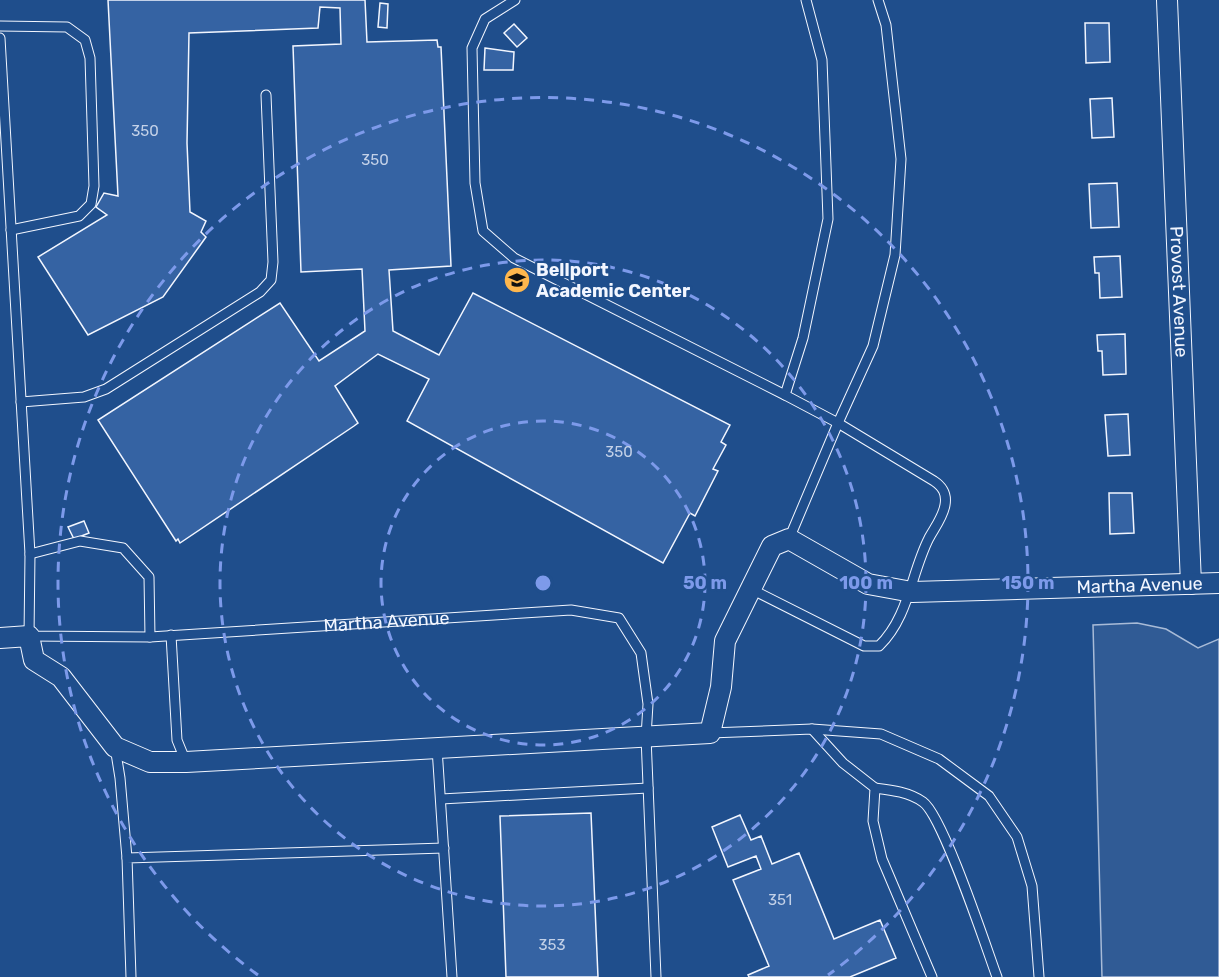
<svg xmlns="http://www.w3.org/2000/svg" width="1219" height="977" font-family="Rubik,sans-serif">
<rect width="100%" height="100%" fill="#1f4e8c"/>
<path fill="#305b95" stroke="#a8bbd7" stroke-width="1.5" d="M1137 623 1166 629 1198 648 1219 639V977H1102L1093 625Z"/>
<path fill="#3563a3" stroke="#f2f6ff" stroke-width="1.5" d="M108 0H365L367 42 437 40 438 47H441L451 266 389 270 393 331 439 355 473 293 730 425 721 442 726 445 713 469 718 471 695 516 690 513 663 563 407 421 429 379 378 354 335 386 358 423 354 426 180 543 178 539 176 541 98 420 280 303 319 361 365 331 362 269 301 272 293 46 341 44 340 8 320 7 318 28 189 33 187 143 190 212 206 221 201 232 206 237 163 297 88 335 38 257 107 215 96 207 104 193 118 196Z
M380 3 388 4 387 28 378 27Z
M1085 23H1109L1110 62 1086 63Z
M514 24 527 38 517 47 504 33Z
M485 48 514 52 513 70H484Z
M1112 98 1114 137 1092 138 1090 99Z
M1117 183 1119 227 1091 228 1089 184Z
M1120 256 1122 297 1100 298 1099 273H1095L1094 257Z
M1125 334 1126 374 1103 375 1102 351H1098L1097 335Z
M1128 414 1130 455 1108 456 1105 415Z
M1109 493H1132L1134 533 1110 534Z
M84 521 89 533 74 539 68 527Z
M591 813 598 977H506L500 816Z
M740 815 751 840 761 836 772 864 799 853 834 939 880 920 896 958 850 977H749L748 975 769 966 733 880 761 869 756 856 728 867 712 827Z"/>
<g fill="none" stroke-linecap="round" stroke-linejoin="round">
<defs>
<g id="lane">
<path d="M515 0 485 19 472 48 475 183 483 231 514 258 785 395"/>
<path d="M806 0 822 60 828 219 803 338 785 395 838 423 873 346 895 255 901 159 886 25 878 0"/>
<path d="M0 26 67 27 85 40 90 58 94 186 91 204 79 216 11 230"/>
<path id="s1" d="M0 38 30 554 29 636 150 637 571 610 619 618 641 653 648 704 646 737 656 977"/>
<path d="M21 402 84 397 106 389 260 292 271 280 273 262 266 95"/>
<path d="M30 554 80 541 123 548 149 577 150 637"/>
<path d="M751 589 864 646H879C909 617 911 573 929 538 935 527 943 517 945 505 947 494 943 487 934 481L838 423 789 539"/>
<path d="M171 635 177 740 186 762"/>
<path d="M812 729 843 763 875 788 873 821 882 859 932 977"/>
<path d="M710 733 812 729 881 734 939 759 989 796 1017 837 1032 886 1039 977"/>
<path d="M115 747 120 778 127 858"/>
<path d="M437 748 452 977"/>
<path d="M875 788C891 790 909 792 923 802 943 816 986 947 997 977"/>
<path d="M441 799 648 788"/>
<path d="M131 977 127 858 444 848"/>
</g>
<g id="street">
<path id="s2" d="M1167 0 1191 584"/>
<path id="s3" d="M0 638 29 636 34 660 61 677 115 747 150 762H186L710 733 721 687 725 641 772 546 789 539 868 584 912 592 1219 583"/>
</g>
</defs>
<use href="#lane" stroke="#f2f6ff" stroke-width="11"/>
<use href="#street" stroke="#f2f6ff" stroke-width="22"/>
<use href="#lane" stroke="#1f4e8c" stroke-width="9"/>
<use href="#street" stroke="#1f4e8c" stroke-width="20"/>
</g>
<g fill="none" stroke="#7d9aea" stroke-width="3" stroke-dasharray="10 8">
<circle cx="543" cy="583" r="162"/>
<circle cx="543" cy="583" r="323"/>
<path d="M258 975A485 485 0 1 1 828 975"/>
</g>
<defs>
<symbol id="school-disc" viewBox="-11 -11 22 22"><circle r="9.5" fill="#ffb74d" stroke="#1f4e8c"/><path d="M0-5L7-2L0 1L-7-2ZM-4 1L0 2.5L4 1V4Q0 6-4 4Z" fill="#111"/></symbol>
</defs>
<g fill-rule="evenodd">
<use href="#school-disc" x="502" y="265" width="30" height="30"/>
</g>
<g text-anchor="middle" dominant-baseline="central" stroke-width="4.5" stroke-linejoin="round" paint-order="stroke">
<g font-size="15" fill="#c3d1e8">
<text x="145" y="131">350</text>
<text x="375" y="160">350</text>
<text x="619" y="452">350</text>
<text x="780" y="900">351</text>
<text x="552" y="945">353</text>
</g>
<g font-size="18" font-weight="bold" fill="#f2f6ff" stroke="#1f4e8c" text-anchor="start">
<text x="536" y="270">Bellport<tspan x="536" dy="21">Academic Center</tspan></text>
</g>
<g font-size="18" fill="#f2f6ff" stroke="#1f4e8c">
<text stroke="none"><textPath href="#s2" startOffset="292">Provost Avenue</textPath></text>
<text stroke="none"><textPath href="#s3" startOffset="1354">Martha Avenue</textPath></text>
<text stroke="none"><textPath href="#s1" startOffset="957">Martha Avenue</textPath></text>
</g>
</g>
<circle cx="543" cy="583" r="9" fill="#7d9aea" stroke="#1f4e8c" stroke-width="3"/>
<g font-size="18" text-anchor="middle" font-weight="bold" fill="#7d9aea" stroke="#1f4e8c" stroke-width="4.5" stroke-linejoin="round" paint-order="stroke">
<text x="705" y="589">50 m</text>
<text x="866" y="589">100 m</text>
<text x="1028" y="589">150 m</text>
</g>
</svg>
